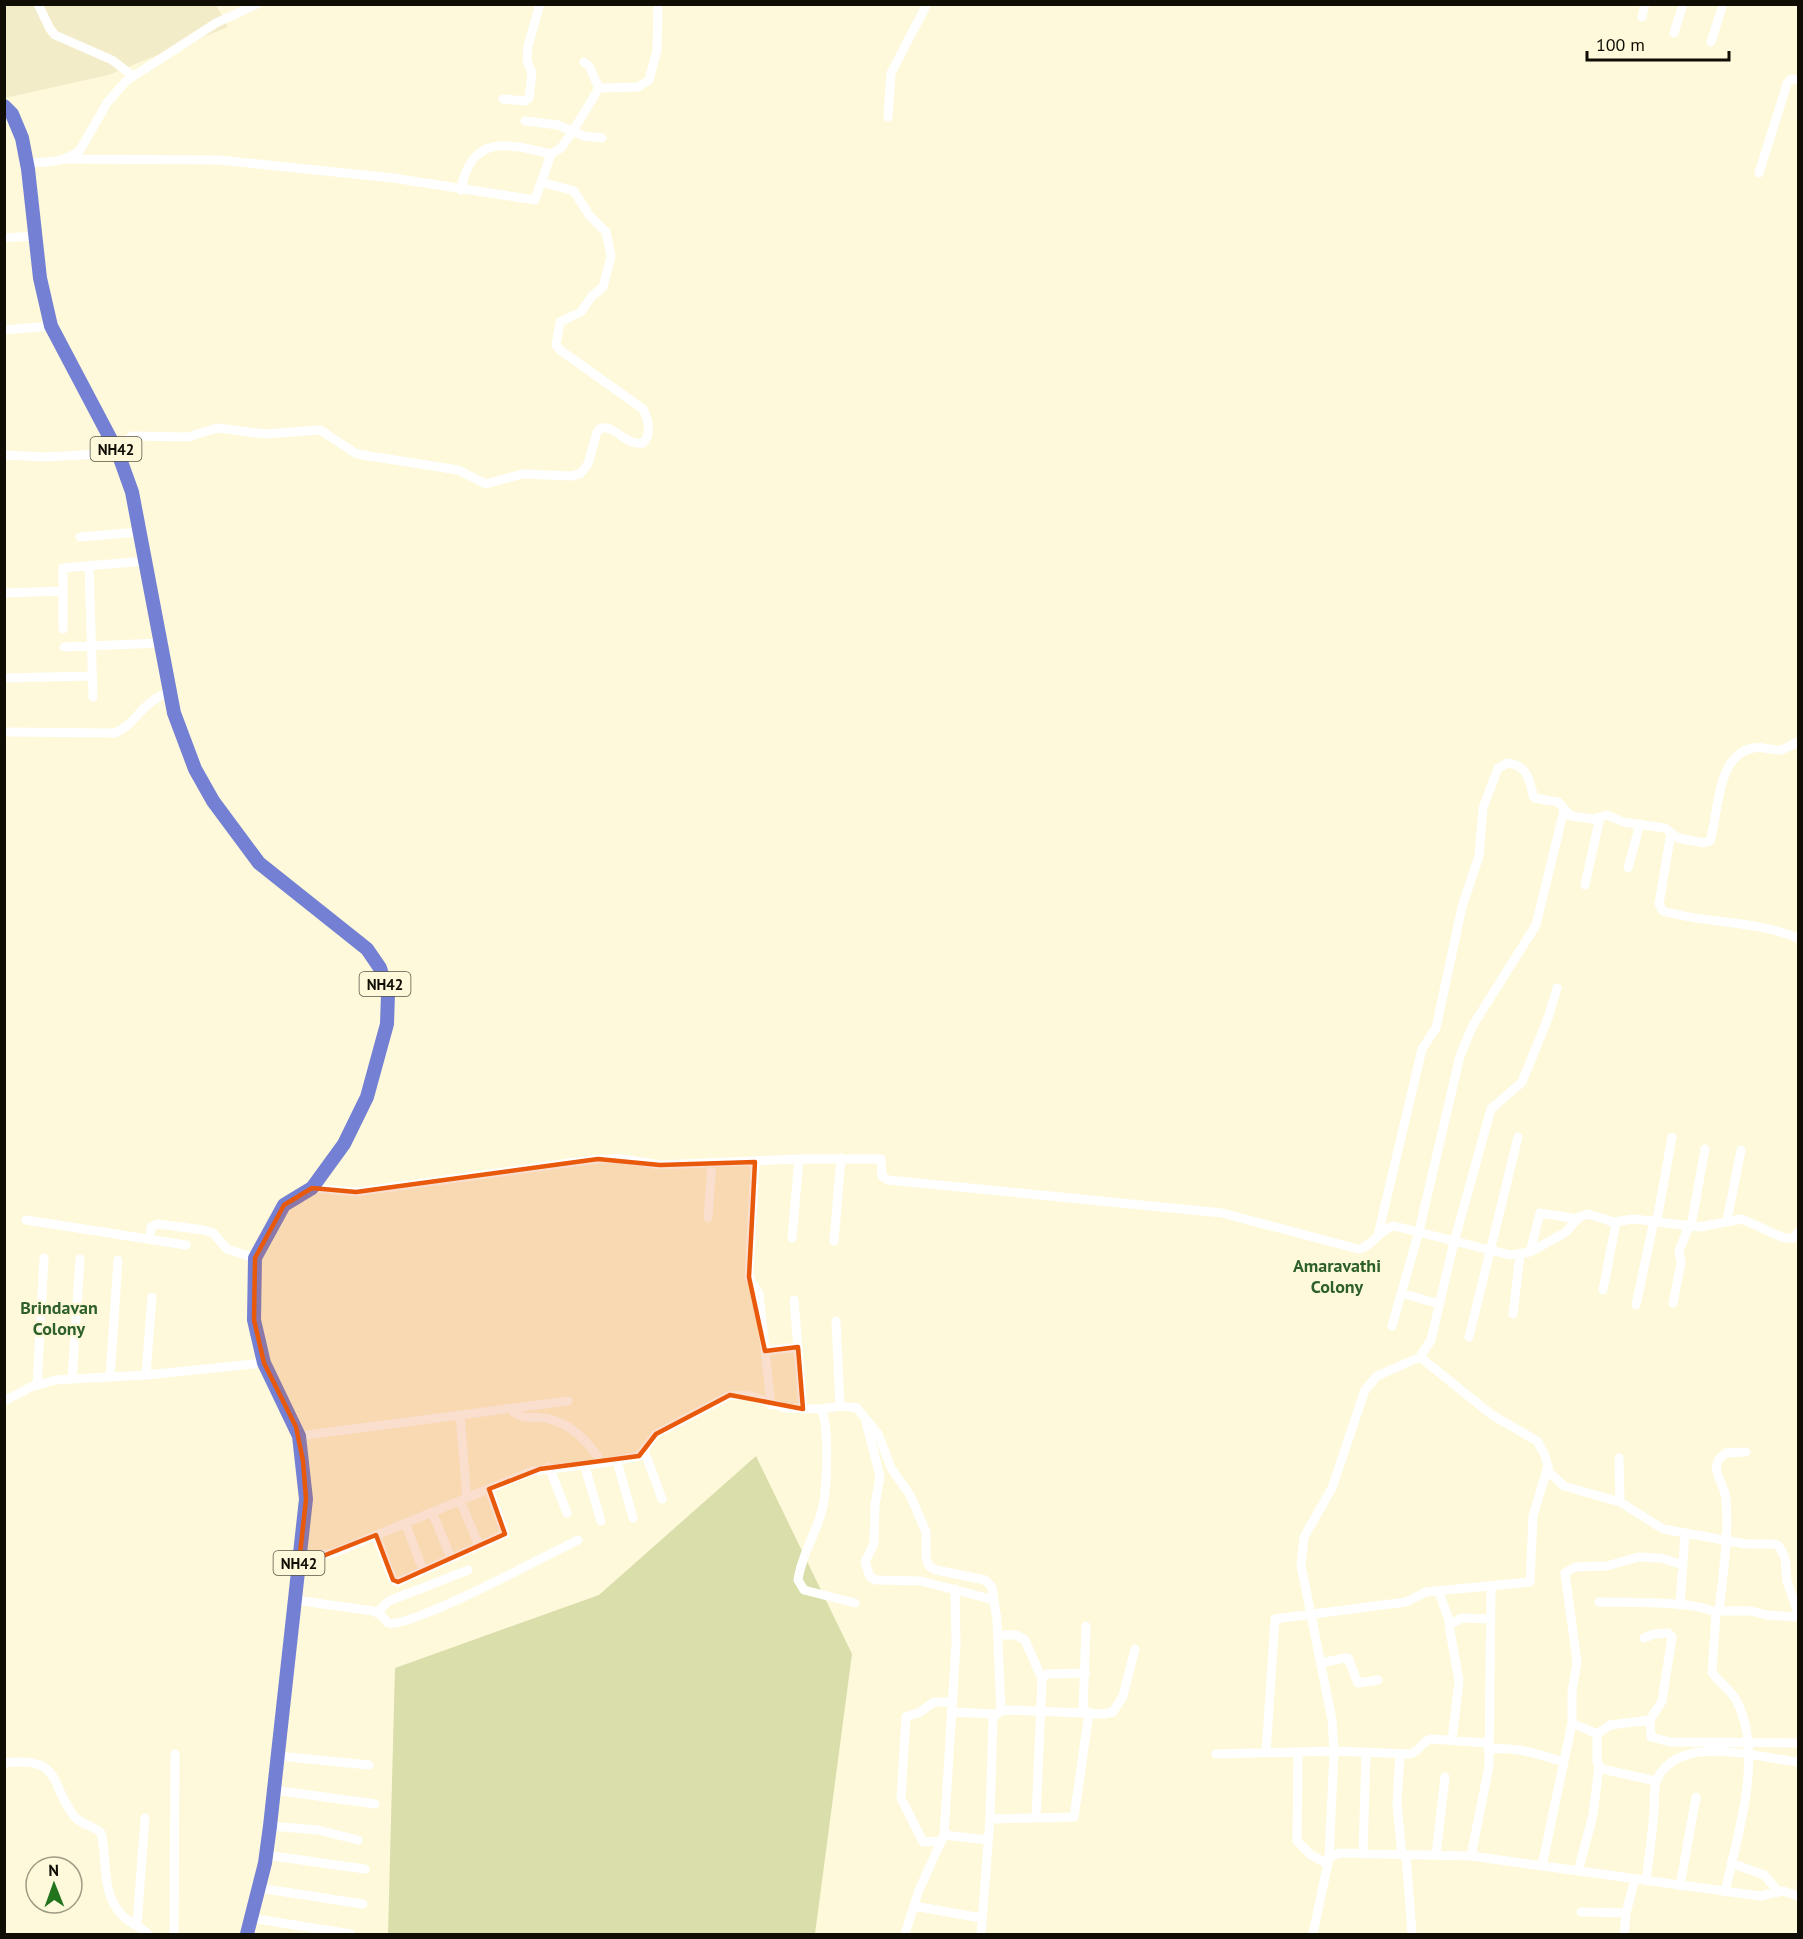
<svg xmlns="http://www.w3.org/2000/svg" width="1803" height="1939" font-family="'PT Sans',sans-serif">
<rect width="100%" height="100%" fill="#fef9db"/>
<path fill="#f3ecc8" d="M4 5H216L228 27 108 75 5 98Z"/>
<path fill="#dadeab" d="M756 1456 852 1654 815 1934H388L395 1668 599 1595Z"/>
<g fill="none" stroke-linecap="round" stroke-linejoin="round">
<path stroke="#fff" stroke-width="9" d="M38 4 50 29 55 35 112 60 133 76
M1642 17 1645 4
M1674 33 1683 4
M1711 42 1723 4
M584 62 589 66 599 88
M503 99 525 101 529 98 532 73 527 61 528 46 540 4
M888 117 891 73 927 4
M525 121 558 125 584 136 602 138
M66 159 219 160 393 178 535 200 551 154 561 148 573 131 599 88 638 87 649 80 657 50 658 4
M27 163C46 162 65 163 80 150L107 103 126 81 216 23 257 4
M1759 173 1787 84 1791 79 1798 80
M461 190C471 134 507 143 551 154
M4 238 34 236
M4 330 51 326
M116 448 132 436 188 437 217 428 265 434 320 430 357 454 458 470 486 484 522 474 571 476 580 474 588 464 597 432 601 428C617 426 625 446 643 443 652 435 648 418 643 409L560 350 556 345 560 322 581 312 592 296 603 287 611 256 606 232 589 215 574 191 541 182
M4 455 45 457 118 453
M80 537 140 532
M89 565 93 697
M6 593 62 591
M63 629V568L146 561
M64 647 161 643
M4 678 92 676
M4 732 115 733C138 723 139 703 170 692
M1671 833 1659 904 1663 911C1707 924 1753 920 1798 938
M1628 868 1640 824
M1585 885 1600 817
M1557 988 1548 1018 1522 1082 1491 1109 1454 1242 1431 1340 1420 1357 1492 1415 1537 1441 1545 1455 1549 1472 1564 1486 1620 1502 1663 1529 1746 1544H1774L1779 1546 1785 1558 1787 1581 1798 1613
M755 1162 749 1277 759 1294 771 1405
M312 1188 356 1192 598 1159H622L660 1165 799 1159H881L882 1176 888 1180 1222 1213 1358 1249C1373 1247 1379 1229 1394 1226L1510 1255 1530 1252 1566 1232 1579 1217 1588 1214 1613 1222 1634 1219 1699 1227 1742 1219 1784 1238H1794L1798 1232
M708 1218 712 1162
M26 1220 186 1245
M1657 1220 1672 1137
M1727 1221 1741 1150
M1691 1226 1705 1149
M1378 1235 1422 1049 1436 1028 1462 907 1479 856 1483 808 1498 768 1508 763C1529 766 1529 781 1534 798L1558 802 1571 816 1592 819 1607 815 1623 822 1665 828 1678 838 1704 843 1710 841C1719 813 1716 755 1753 748 1763 746 1772 751 1781 750 1787 748 1793 744 1798 742
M792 1238 799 1159
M150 1239 151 1227 157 1224 204 1230 213 1233 227 1249 255 1258
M834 1241 841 1158
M1530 1252 1540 1213 1578 1219
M1603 1290 1616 1223
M1401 1293 1439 1304
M794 1300 803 1409
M1673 1303 1681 1263 1679 1251 1689 1226
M1636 1305 1654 1220
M1513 1314 1520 1255
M836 1321 840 1406
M1392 1326 1419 1231 1460 1056 1473 1025 1536 925 1564 810
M1469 1337 1518 1137
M765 1351 798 1347
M146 1375 152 1297
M110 1377 118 1260
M72 1379 80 1259
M37 1385 44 1258
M4 1401 31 1387 55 1380 146 1375 264 1363
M511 1409C522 1422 534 1415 549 1419 572 1424 590 1444 602 1463
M821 1409C830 1427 827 1495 821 1514 814 1537 801 1557 798 1580L804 1590 855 1603
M460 1415 467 1498
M866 1422 880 1476 875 1505 874 1543 865 1562 870 1577 876 1580 921 1581 994 1600
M299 1436 568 1401
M644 1450 662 1499
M1619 1458 1620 1502
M617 1461 633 1518
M584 1464 601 1521
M549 1467 567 1513
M460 1501 479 1545
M432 1512 451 1558
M405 1523 423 1570
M376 1535 393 1580 398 1582 505 1534 489 1489
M300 1554 314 1556 333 1553 532 1471 602 1463 639 1456 656 1434 730 1395 751 1396 785 1408 821 1409 840 1406 857 1408 878 1434 891 1468 910 1495 926 1532V1558L929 1566 936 1570 985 1580 992 1587 997 1620 1001 1711
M1439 1592 1450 1623
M295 1600 373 1611 380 1614 388 1623C410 1629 549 1554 578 1540
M1599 1602C1621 1603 1703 1600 1716 1614L1712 1672C1719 1683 1730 1689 1736 1700 1765 1753 1737 1837 1725 1892
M1680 1605 1685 1533
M1715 1611H1751L1766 1615 1798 1617
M1719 1611C1723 1574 1729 1536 1726 1499 1725 1482 1705 1467 1726 1453L1746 1452
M377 1612 389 1601 468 1570
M998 1635H1016L1025 1640 1042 1679
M1321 1663 1345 1658H1348L1358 1683 1378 1680
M1083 1711 1086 1626
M951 1712 995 1714
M1650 1720 1651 1737 1670 1742 1798 1743
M1597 1734 1610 1725 1650 1720 1662 1701 1672 1637 1668 1633 1654 1634 1644 1638
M1452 1740 1459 1681 1449 1625 1462 1618 1491 1619
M1488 1749C1517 1746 1536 1754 1564 1762
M1298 1752 1297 1841 1311 1855 1328 1864
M1266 1753 1275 1619 1406 1602 1426 1592 1530 1582 1533 1516 1548 1466
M1216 1754 1334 1751 1410 1754C1420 1752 1422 1740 1432 1739L1488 1743
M1400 1754 1397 1804 1402 1855
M278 1756 369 1765
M4 1763C62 1756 49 1783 74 1816 80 1825 93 1825 101 1833 108 1859 100 1892 122 1915 129 1923 140 1926 148 1934
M1656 1781 1602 1769 1597 1762V1734L1572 1723V1692L1577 1662 1565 1573 1575 1567 1607 1566 1638 1557 1661 1558 1683 1565
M274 1790 375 1804
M1036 1818 1042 1679 1047 1674 1086 1673
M990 1819 1074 1817 1089 1712
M270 1826 318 1830 358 1840
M944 1835 988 1840
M942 1841 923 1842 901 1798 906 1717 920 1712 934 1702H952
M1363 1854 1366 1752
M266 1855 365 1869
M1406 1855 1412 1934
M1436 1855 1445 1777
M1471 1856 1489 1766 1491 1587
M1329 1858 1334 1751 1332 1720 1301 1565 1304 1537 1332 1488 1365 1390 1377 1376 1420 1357
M1731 1863 1764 1875 1778 1891
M1542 1866 1572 1723
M1578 1871 1593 1815 1599 1766
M1646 1881C1649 1858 1652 1835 1654 1812 1655 1802 1653 1788 1657 1779 1680 1732 1759 1758 1798 1762
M1680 1886 1696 1797
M259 1888 363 1904
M914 1906 981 1918
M1581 1912 1626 1913
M251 1918 351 1934
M137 1925 145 1818
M174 1934 175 1754
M905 1934 919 1890 944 1835 956 1644 955 1589
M981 1934 990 1819 993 1718 1001 1711 1009 1710 1104 1714 1113 1712 1123 1696 1135 1649
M1313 1934 1329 1858 1339 1853 1471 1856 1760 1896 1783 1891 1798 1896
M1624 1934 1626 1913 1635 1879"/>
<path stroke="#7380d3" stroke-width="14" d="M4 106 12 114 22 138 28 169 40 278 51 326 118 453 132 492 174 713 195 769 213 801 259 863 367 949 380 968 388 994 387 1024 367 1097 344 1144 312 1188 284 1205 255 1258 254 1320 264 1363 299 1436 306 1499 270 1826 265 1863 247 1934"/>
</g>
<path fill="#e8590c" fill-opacity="0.2" stroke="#e8590c" stroke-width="4.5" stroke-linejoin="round" d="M598 1159 660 1165 755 1162 749 1277 765 1351 798 1347 803 1409 730 1395 656 1434 639 1456 540 1469 489 1489 505 1534 398 1582 393 1580 376 1535 323 1556 300 1554 306 1499 303 1461 296 1427 264 1363 254 1320 255 1258 284 1205 312 1188 356 1192Z"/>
<g text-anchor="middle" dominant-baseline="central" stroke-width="4.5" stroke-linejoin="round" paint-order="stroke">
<g fill="#fef9db" stroke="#575444" stroke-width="1.5">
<rect x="90.5" y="437" width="51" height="24" rx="4.5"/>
<rect x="359.5" y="972" width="51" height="24" rx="4.5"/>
<rect x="273.5" y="1551" width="51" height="24" rx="4.5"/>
</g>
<g font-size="15" font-weight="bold" fill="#0f0d04">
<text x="116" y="449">NH42</text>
<text x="385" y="984">NH42</text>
<text x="299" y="1563">NH42</text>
</g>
<g font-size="18" font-weight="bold" fill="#2e602a" stroke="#fef9db">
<text x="1337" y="1265">Amaravathi<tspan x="1337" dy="21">Colony</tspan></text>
<text x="59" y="1307">Brindavan<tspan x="59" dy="21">Colony</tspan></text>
</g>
</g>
<rect width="1803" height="1939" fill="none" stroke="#0f0d04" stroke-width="12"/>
<g transform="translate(54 1885) rotate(359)"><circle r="28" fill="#fef9db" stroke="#9e9b85" stroke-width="1.5"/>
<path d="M0-4.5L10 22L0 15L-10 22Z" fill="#22741d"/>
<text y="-9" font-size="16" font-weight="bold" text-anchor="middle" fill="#0f0d04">N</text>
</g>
<path d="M1587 51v9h142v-9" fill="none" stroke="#0f0d04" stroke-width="3"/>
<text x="1596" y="51" font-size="18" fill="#0f0d04" stroke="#fef9db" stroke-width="4.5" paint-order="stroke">100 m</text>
</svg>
